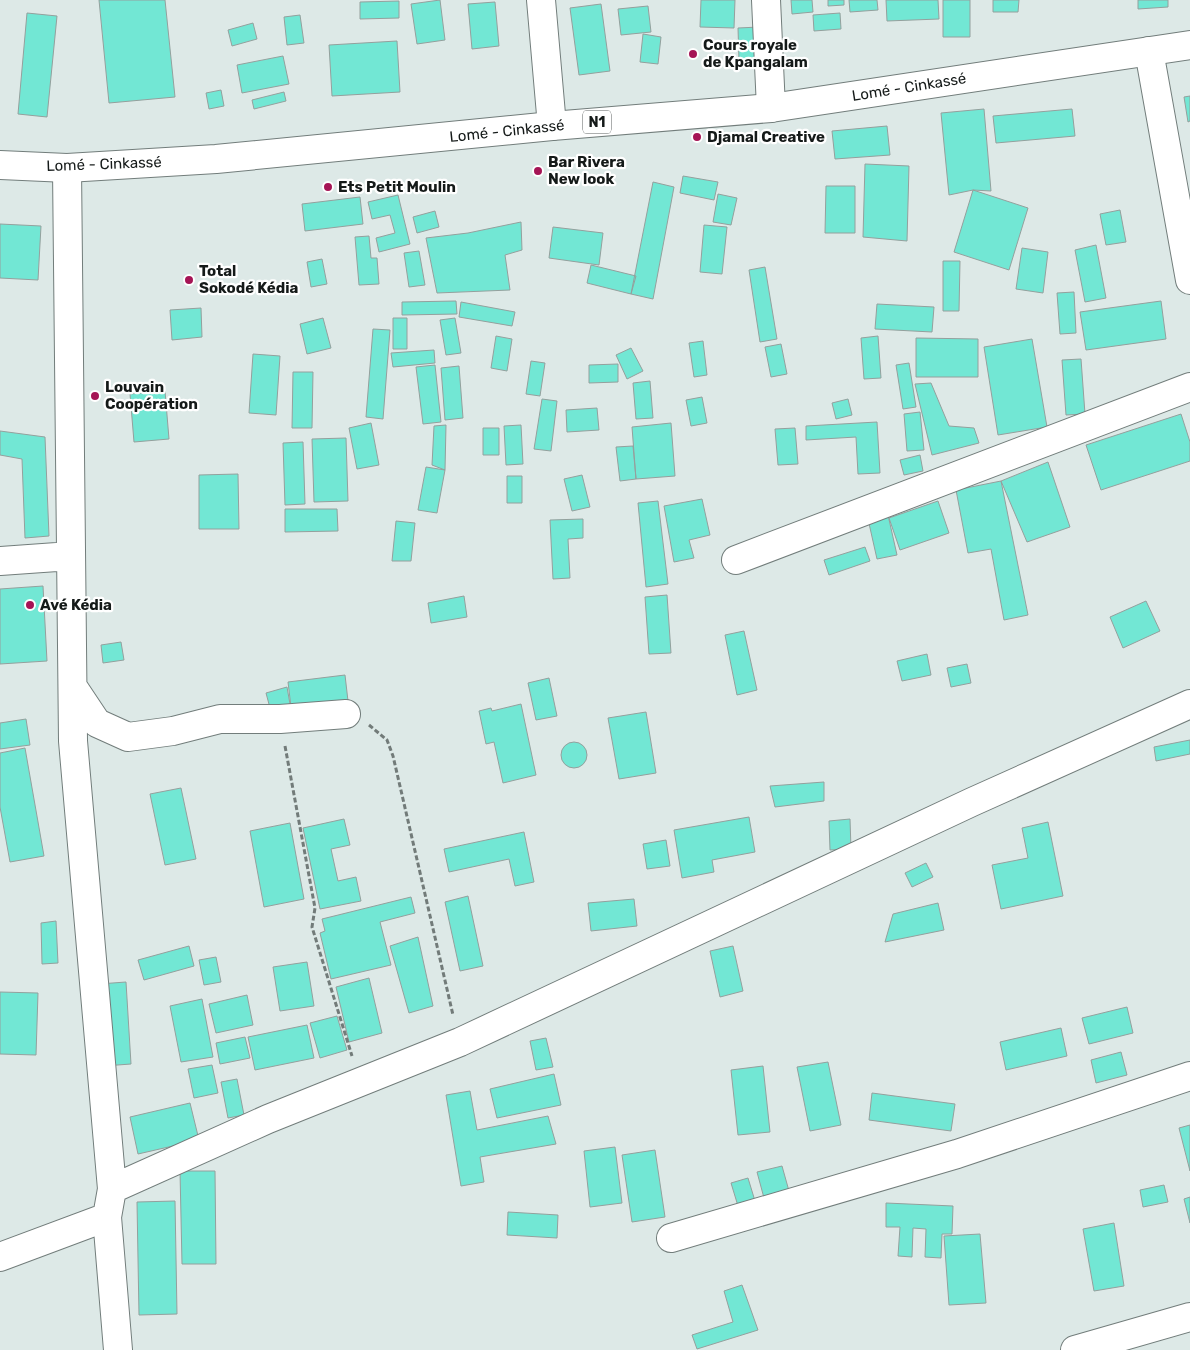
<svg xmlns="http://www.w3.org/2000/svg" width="1190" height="1350" font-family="Rubik,sans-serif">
<rect width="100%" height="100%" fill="#dde9e7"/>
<path fill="#72e7d4" stroke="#94a09d" d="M99 0H165L175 97 109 103Z
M440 0 445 40 417 44 411 4Z
M701 0H735L734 28 700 27Z
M791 0H812L813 12 792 14Z
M828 0H844V5L828 6Z
M849 0H877L878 10 850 12Z
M886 0H938L939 19 887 21Z
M943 0H970V37H943Z
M993 0H1019L1018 12H993Z
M1138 0H1168V7L1138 9Z
M399 1V18L360 19V2Z
M495 2 499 46 472 49 468 4Z
M601 4 610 71 579 75 570 8Z
M648 6 651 32 621 35 618 9Z
M27 13 57 16 47 117 18 114Z
M840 13 841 29 814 31 813 15Z
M300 15 304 43 287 45 284 17Z
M253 23 257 39 232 46 228 30Z
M759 27 760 60 739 61 738 28Z
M643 34 661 37 658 64 640 62Z
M397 41 400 92 332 96 329 45Z
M283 56 289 84 242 93 237 65Z
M221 90 224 106 209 109 206 93Z
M284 92 286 101 254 109 252 100Z
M1190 96V121L1188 122 1184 97Z
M984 109 991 191 973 190 949 195 941 113Z
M1072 109 1075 136 996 143 993 116Z
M887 126 890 155 835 159 832 131Z
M865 164 909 166 907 241 863 237Z
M683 176 718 182 714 200 680 193Z
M653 182 674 187 653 299 631 294Z
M826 186H855V233H825Z
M973 190 1028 208 1009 270 954 252Z
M718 194 737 198 731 225 713 222Z
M398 195 410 244 379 252 376 238 395 233 390 215 372 219 368 202Z
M360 197 363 224 305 231 302 204Z
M1120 210 1126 242 1106 245 1100 214Z
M435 211 439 227 417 233 413 217Z
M521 222 522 250 505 255 510 290 437 293 426 238 468 233Z
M0 224 41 226 38 280 0 278Z
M704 225 727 227 722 274 700 272Z
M553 227 603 233 599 265 549 258Z
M369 236 371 258H377L379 284 359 285 355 237Z
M1096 245 1106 298 1085 302 1075 250Z
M1022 248 1048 252 1043 293 1016 289Z
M419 251 425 285 409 287 404 253Z
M322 259 327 284 311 287 307 262Z
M943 261H960L959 311H943Z
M591 265 636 276 631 294 587 283Z
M765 267 777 339 760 342 749 270Z
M1074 292 1076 333 1060 334 1057 293Z
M456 301 457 314 402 315V302Z
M1161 301 1166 339 1086 350 1080 312Z
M461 302 515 312 512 326 459 317Z
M877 304 934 307 932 332 875 329Z
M201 308 202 337 172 340 170 310Z
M323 318 331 348 307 354 300 324Z
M393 318H407V349H393Z
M455 318 461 353 446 355 440 320Z
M373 329 390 330 383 419 366 417Z
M496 336 512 339 507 371 491 368Z
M878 336 881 378 864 379 861 338Z
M916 338 978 339V377H916Z
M1032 339 1047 427 998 435 984 347Z
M703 341 707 375 694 377 689 343Z
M781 344 787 374 771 377 765 347Z
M631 348 643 371 627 379 616 355Z
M434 350 435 363 393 367 391 353Z
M253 354 280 356 276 415 249 413Z
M1081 359 1085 414 1066 415 1062 360Z
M531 361 545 363 540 396 526 394Z
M909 363 916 407 903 409 896 365Z
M618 364V382L589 383V365Z
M435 365 441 422 423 424 416 367Z
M459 366 463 418 445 420 441 368Z
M293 372H313L312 428H292Z
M650 381 653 418 636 419 633 383Z
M931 383 949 426 974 428 979 443 932 455 915 384Z
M165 391 169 439 134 442 130 394Z
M702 397 707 423 691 426 686 400Z
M542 399 557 401 551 451 534 449Z
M848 399 852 415 836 419 832 403Z
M597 408 599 430 567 432 566 410Z
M920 412 924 450 907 451 904 414Z
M1181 414 1190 442V461L1101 490 1086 445Z
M877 422 880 473 858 474 856 437 806 440V426Z
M371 423 379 465 357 469 349 428Z
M671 423 675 476 636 479 632 427Z
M446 425 445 470 432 465 434 426Z
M521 425 523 464 506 465 504 426Z
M483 428H499V455H483Z
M795 428 798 464 778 465 775 429Z
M0 431 45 437 49 536 25 538 22 459 0 455Z
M346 438 348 501 314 502 312 439Z
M303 442 305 504 285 505 283 443Z
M633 446 636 479 620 481 616 447Z
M920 455 923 471 904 475 900 460Z
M1048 462 1070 527 1027 542 1001 481Z
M426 467 445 470 437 513 418 510Z
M238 474 239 529H199V475Z
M582 475 590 507 572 511 564 479Z
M507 476H522V503H507Z
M1001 481 1028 615 1004 620 991 549 968 553 956 490Z
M702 499 710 535 689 540 694 558 674 562 664 506Z
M658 501 668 584 646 587 638 503Z
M938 501 949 533 900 550 889 518Z
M285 509H337L338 531 285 532Z
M888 515 897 555 877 559 868 519Z
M583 519V538L568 539 570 578 553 579 550 520Z
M396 521 415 523 411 561H392Z
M865 547 870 561 829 575 824 560Z
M43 586 47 661 0 664V589Z
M667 595 671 653 649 654 645 597Z
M464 596 467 617 431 623 428 603Z
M1146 601 1160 631 1123 648 1110 617Z
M744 631 757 690 737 695 725 635Z
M121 642 124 660 103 663 101 645Z
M927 654 931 675 902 681 897 661Z
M967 664 971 683 951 687 947 668Z
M345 675 348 701 291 707 288 682Z
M549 678 557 716 536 720 528 683Z
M287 687 290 704 270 708 266 693Z
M521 704 536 775 503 783 494 742 486 744 479 711 491 708 492 711Z
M646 712 656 773 619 779 608 718Z
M26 719 30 745 0 749V723Z
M1190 740V754L1156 761 1154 747Z
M561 755a13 13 0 1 1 26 0a13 13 0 1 1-26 0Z
M25 748 44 856 10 862 0 807V753Z
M824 782V801L775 807 770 786Z
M181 788 196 859 165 865 150 794Z
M749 817 755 852 712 860 714 872 682 878 674 830Z
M344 819 350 845 331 849 338 881 356 877 361 901 320 909 303 828Z
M850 819 851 849 830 850 829 821Z
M1048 822 1063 896 1001 909 992 865 1028 858 1022 828Z
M290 823 304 899 264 907 250 831Z
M524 832 534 882 515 886 509 859 449 872 444 849Z
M666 840 670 866 647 869 643 844Z
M926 863 933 877 912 887 905 873Z
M468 896 483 966 460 971 445 902Z
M411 897 415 913 380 922 391 965 331 979 320 933 325 931 322 919Z
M634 899 637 926 591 931 588 903Z
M938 903 944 930 885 942 893 914Z
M56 921 58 963 42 964 41 923Z
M418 937 433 1006 409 1013 390 946Z
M189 946 194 966 144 980 138 960Z
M733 946 743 991 720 997 710 951Z
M216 957 221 982 204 985 199 960Z
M307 962 314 1006 280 1011 273 967Z
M369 978 382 1033 349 1042 336 987Z
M126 982 131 1064 104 1066 99 984Z
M0 992 38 993 36 1055 0 1054Z
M247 995 253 1025 216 1033 209 1004Z
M202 999 213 1057 181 1062 170 1006Z
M1127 1007 1133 1033 1089 1044 1082 1018Z
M337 1016 347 1050 320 1058 310 1023Z
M307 1025 314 1058 255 1070 248 1037Z
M1061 1028 1067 1056 1006 1070 1000 1042Z
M245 1037 250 1058 220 1064 216 1043Z
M546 1038 553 1067 536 1070 530 1041Z
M1121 1052 1127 1075 1096 1083 1091 1060Z
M828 1062 841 1125 810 1131 797 1067Z
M212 1065 218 1093 194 1098 188 1069Z
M763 1066 770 1132 738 1135 731 1070Z
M554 1074 561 1105 497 1118 490 1089Z
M237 1079 244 1115 228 1118 221 1082Z
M470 1091 477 1130 548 1116 556 1144 480 1157 484 1182 461 1186 446 1095Z
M872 1093 955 1104 951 1131 869 1120Z
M190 1103 199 1140 138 1154 130 1117Z
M1190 1125V1171L1179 1128Z
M615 1147 622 1203 590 1207 584 1151Z
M655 1150 665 1217 632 1222 622 1155Z
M782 1166 789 1191 764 1198 757 1172Z
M180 1171H215L216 1264H182Z
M748 1178 755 1201 738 1206 731 1183Z
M1164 1185 1168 1202 1143 1207 1140 1190Z
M1190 1197V1223L1184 1199Z
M175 1201 177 1314 139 1315 137 1202Z
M886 1203 953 1206 952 1234H942L941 1258 925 1257 926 1229 913 1228 912 1257 898 1256 900 1227H886Z
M508 1212 558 1215 557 1238 507 1235Z
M1114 1223 1124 1286 1094 1291 1083 1229Z
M980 1234 986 1303 949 1305 944 1236Z
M742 1285 758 1330 697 1349 692 1335 733 1322 724 1291Z"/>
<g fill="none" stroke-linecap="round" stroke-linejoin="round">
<defs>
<path id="minor" d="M541 0 552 126
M766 0 771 108
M1149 51 1190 280
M67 168 73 741 112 1189 107 1217 118 1350
M736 560 1190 387
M0 561 71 556
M73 687 97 723 128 737 173 731 220 719H280L346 714
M112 1189 268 1119 460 1042 972 802 1190 704
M671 1238 957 1154 1190 1076
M0 1257 107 1217
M1075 1350 1190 1317"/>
<path id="highway" d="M0 165 67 168 216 159 552 126 771 108 1190 45"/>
</defs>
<use href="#minor" stroke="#727d7b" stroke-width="30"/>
<use href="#highway" stroke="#727d7b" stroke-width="30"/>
<path stroke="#727b79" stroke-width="3" stroke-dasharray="5 2.5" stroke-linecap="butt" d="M369 725 387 740 393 756 453 1015
M285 746 315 908 312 927 352 1056"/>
<use href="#minor" stroke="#fff" stroke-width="28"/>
<use href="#highway" stroke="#fff" stroke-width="28"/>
</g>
<g fill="#a51455" stroke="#fff" stroke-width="2">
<circle cx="693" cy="54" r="5"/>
<circle cx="697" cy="137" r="5"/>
<circle cx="538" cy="171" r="5"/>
<circle cx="328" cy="187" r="5"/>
<circle cx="189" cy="280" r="5"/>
<circle cx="95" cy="396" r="5"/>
<circle cx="30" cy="605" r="5"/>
</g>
<g text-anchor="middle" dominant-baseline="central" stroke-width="4.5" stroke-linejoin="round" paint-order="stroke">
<rect fill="#fff" stroke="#5b5f5e" stroke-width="1" x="583" y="110.5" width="28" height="23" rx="4"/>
<g font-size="14" font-weight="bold" fill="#151a19">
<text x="597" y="122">N1</text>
</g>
<g font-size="15" font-weight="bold" fill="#151a19" stroke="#fff" text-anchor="start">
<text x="703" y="45">Cours royale<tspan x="703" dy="17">de Kpangalam</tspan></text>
<text x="707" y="137">Djamal Creative</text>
<text x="548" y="162">Bar Rivera<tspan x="548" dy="17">New look</tspan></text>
<text x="338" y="187">Ets Petit Moulin</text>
<text x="199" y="271">Total<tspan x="199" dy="17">Sokodé Kédia</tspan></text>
<text x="105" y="387">Louvain<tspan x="105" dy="17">Coopération</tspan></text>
<text x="40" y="605">Avé Kédia</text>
</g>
<g font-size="15" fill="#151a19" stroke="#fff">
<text transform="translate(909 87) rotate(-9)">Lomé - Cinkassé</text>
<text transform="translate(507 131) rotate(-6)">Lomé - Cinkassé</text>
<text transform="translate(104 164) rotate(-2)">Lomé - Cinkassé</text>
</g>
</g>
</svg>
